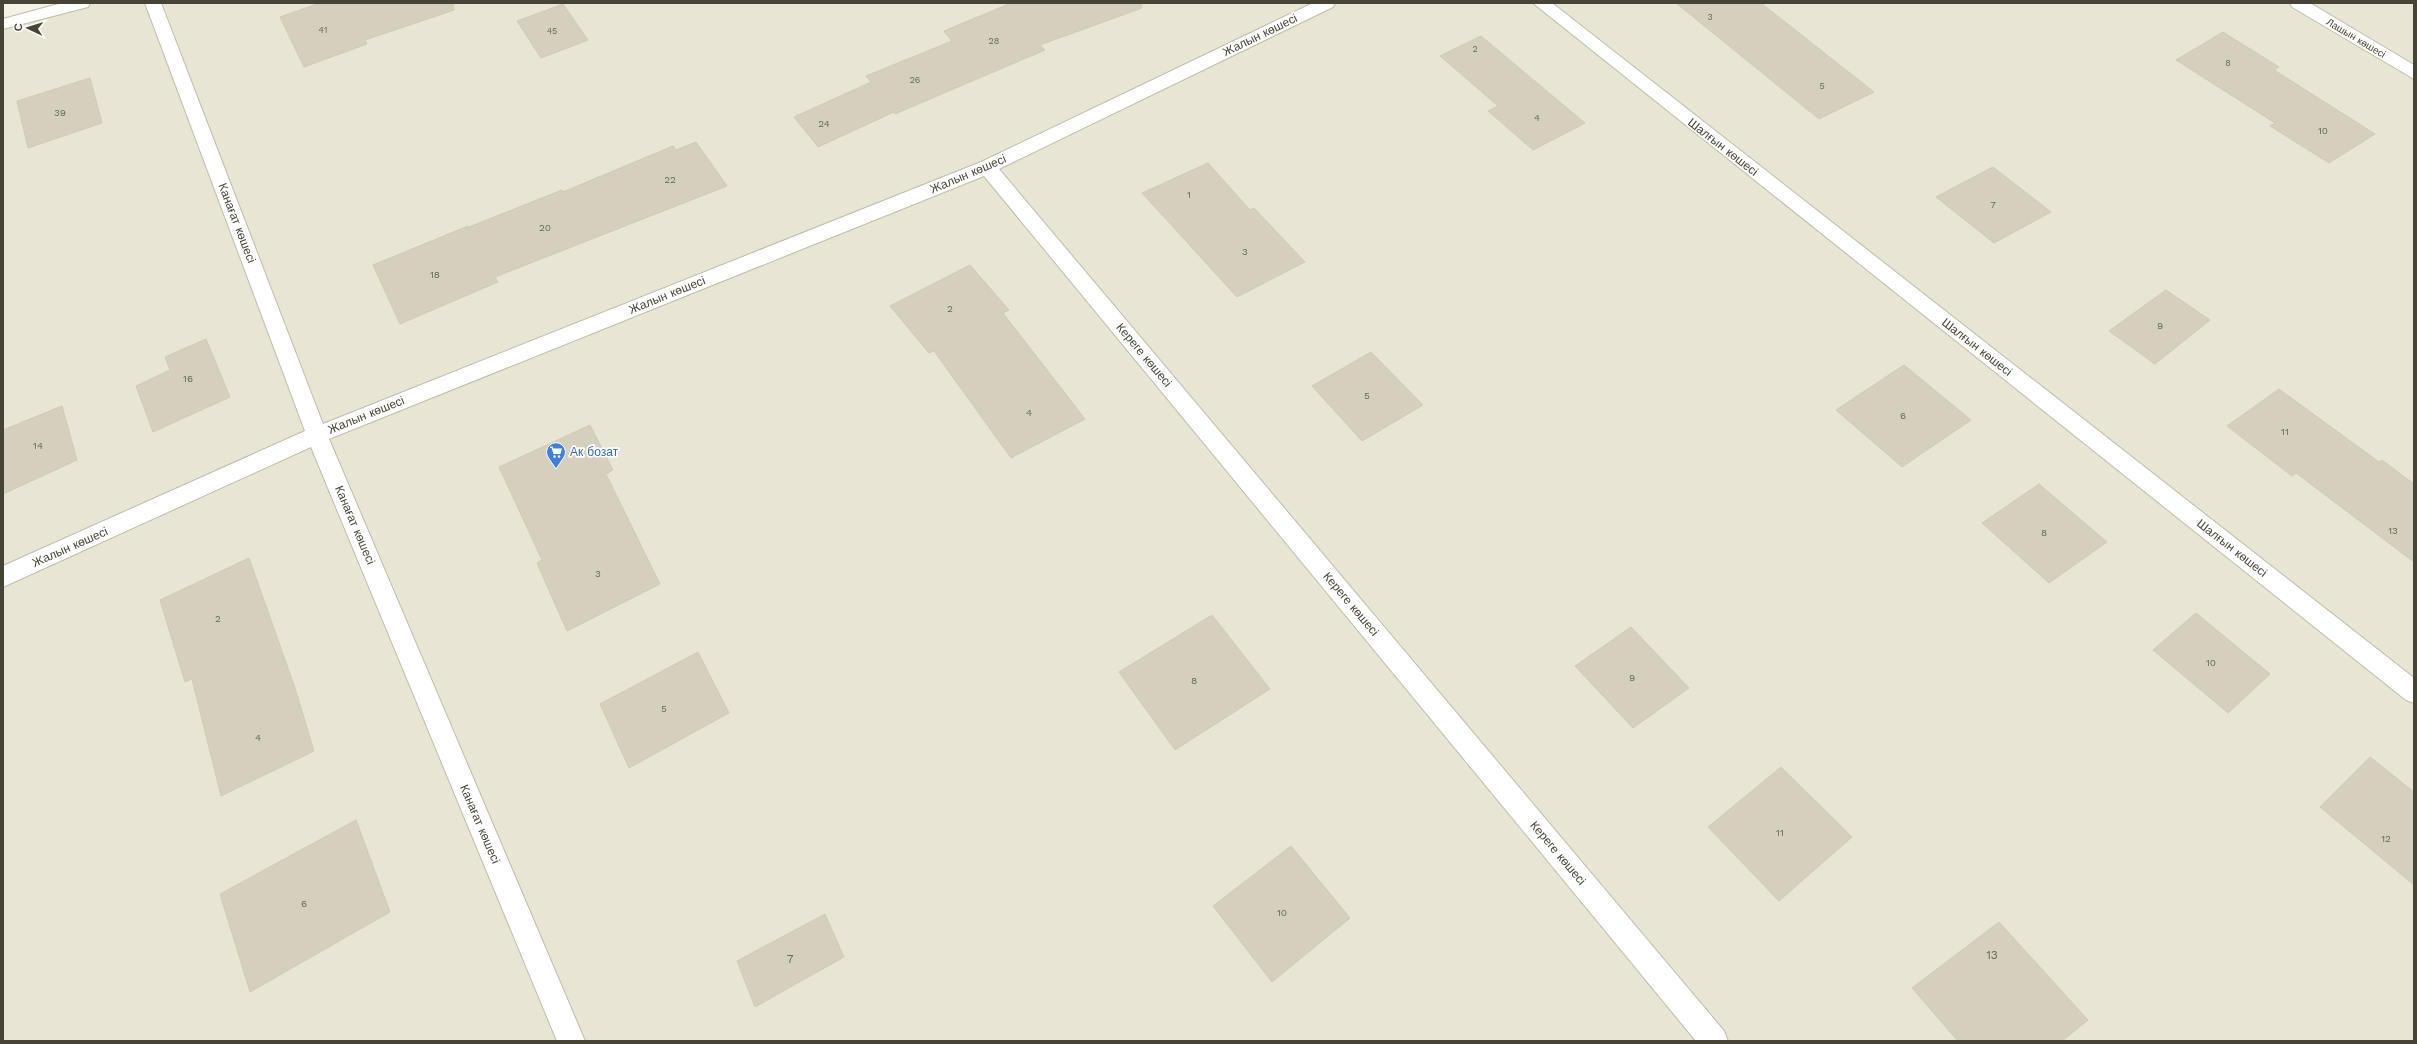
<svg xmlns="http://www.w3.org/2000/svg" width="2417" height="1044" font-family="'Work Sans',sans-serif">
<rect width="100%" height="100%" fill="#f4f2e7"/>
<path fill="#e8e5d5" d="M64 3H2414V1041H3V24Z"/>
<path fill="#d5d0bd" stroke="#d0cab0" d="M320 3H453L454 10 365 40 367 44 304 67 280 17Z
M1011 3H1141L1142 8 1040 45 1045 50 895 114 894 112 818 147 794 117 871 82 866 76 952 41 944 31Z
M1676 3H1761L1874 92 1819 119Z
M563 4 588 40 541 58 517 21Z
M2223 32 2279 67 2274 70 2375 134 2329 163 2270 126 2275 123 2176 60Z
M1481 36 1585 123 1533 150 1488 111 1498 106 1440 56Z
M90 78 102 123 28 148 17 101Z
M696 142 727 186 495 277 498 282 400 324 373 265 468 226 469 227 562 190 563 192 673 146 676 150Z
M1208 163 1250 210 1254 208 1305 262 1237 297 1142 193Z
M1993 167 2051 212 1994 243 1936 197Z
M970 265 1009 310 1003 313 1085 419 1011 458 934 351 929 353 890 306Z
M2166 290 2210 320 2155 364 2109 331Z
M206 339 230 397 153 432 136 386 170 370 165 357Z
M1371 352 1423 405 1362 441 1312 386Z
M1904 365 1971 420 1902 467 1836 410Z
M2279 389 2379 462 2382 460 2414 484V562L2296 473 2292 476 2227 426Z
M62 406 77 460 3 494V430Z
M590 425 613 470 606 474 660 584 567 631 537 563 542 560 499 467Z
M2039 484 2107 542 2049 583 1982 523Z
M249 558 295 688 314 751 221 796 192 679 185 682 160 600Z
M2196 613 2270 674 2228 713 2153 650Z
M1212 615 1270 689 1175 750 1119 672Z
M1631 627 1689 688 1633 728 1575 666Z
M698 652 729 713 629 768 600 704Z
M2370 757 2414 792V885L2320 807Z
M1781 767 1852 837 1779 901 1708 827Z
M356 820 390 912 250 992 220 894Z
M1291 846 1350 918 1272 982 1213 906Z
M825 914 844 957 755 1007 737 961Z
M1999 922 2088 1020 2062 1041H1958L1912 988Z"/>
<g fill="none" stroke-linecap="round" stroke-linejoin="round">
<defs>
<path id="street" d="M62 3H90L88 7 3 29V19Z
M145 3H161L323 424 981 162 1313 3H1335L1333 7 999 169 1724 1031 1728 1041H1696L984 176 329 439 585 1041H557L311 447 3 587V566L305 431Z
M1533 3H1552L2414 678V703L2406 700Z
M2290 3H2310L2414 65V79L2292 7Z"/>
</defs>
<use href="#street" stroke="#bfbcaa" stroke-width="2"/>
<use href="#street" fill="#fff" fill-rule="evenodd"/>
</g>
<defs>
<symbol id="supermarket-pin" viewBox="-11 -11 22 30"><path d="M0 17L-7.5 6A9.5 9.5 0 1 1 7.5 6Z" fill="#3f7fe0" stroke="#fff"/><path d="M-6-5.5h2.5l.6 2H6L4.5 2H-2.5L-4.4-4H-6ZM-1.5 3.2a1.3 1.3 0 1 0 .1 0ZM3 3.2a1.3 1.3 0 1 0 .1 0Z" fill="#fff"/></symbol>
</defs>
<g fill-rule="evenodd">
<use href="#supermarket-pin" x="545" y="441" width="22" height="30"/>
</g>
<g text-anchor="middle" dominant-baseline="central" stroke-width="3.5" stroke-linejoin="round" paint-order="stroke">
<g font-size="9" fill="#6a6658">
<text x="1710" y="17">3</text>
<text x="323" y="30">41</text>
<text x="552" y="31">45</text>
<text x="994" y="41">28</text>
<text x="1475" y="49">2</text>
<text x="2228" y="63">8</text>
<text x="915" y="80">26</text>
<text x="1822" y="86">5</text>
</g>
<g font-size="10" fill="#474336" stroke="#fff">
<text transform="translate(2356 38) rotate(31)">Лашын көшесі</text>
</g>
<g font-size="10" fill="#6a6658">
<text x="60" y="112">39</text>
<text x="1537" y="117">4</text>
<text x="824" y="123">24</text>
<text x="2323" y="130">10</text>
<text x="670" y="179">22</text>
<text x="1189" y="194">1</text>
<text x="1993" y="204">7</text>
<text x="545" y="227">20</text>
<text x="1245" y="251">3</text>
<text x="435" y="274">18</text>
<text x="950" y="308">2</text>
<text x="2160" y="325">9</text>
<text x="188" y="378">16</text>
<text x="1367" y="395">5</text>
<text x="1029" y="412">4</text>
<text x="1903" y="415">6</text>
<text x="2285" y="431">11</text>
<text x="38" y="445">14</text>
<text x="2393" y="530">13</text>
<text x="2044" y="532">8</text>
<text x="598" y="573">3</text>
<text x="218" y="618">2</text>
<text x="2211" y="662">10</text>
<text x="1632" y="677">9</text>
<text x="1194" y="680">8</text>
<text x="664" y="708">5</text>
<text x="258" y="737">4</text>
<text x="1780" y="832">11</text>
<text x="2386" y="838">12</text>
<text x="304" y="903">6</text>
<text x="1282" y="912">10</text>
</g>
<g font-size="12" fill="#474336" stroke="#fff">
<text transform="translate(1260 35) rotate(-26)">Жалын көшесі</text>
<text transform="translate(1723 147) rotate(38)">Шалғын көшесі</text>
<text transform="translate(968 174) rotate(-23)">Жалын көшесі</text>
<text transform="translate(237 223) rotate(69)">Канағат көшесі</text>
<text transform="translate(667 295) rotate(-22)">Жалын көшесі</text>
<text transform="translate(1977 347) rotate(38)">Шалғын көшесі</text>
<text transform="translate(1144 355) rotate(50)">Кереге көшесі</text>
<text transform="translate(366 415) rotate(-22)">Жалын көшесі</text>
<text transform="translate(355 525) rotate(67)">Канағат көшесі</text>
<text transform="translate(70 547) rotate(-24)">Жалын көшесі</text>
<text transform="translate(2232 548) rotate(38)">Шалғын көшесі</text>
<text transform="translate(1351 604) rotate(50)">Кереге көшесі</text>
<text transform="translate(480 824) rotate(67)">Канағат көшесі</text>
<text transform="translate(1558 853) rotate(50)">Кереге көшесі</text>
</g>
<g font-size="12" fill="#366cbe" stroke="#fff" text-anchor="start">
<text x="570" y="452">Ак бозат</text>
</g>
<g font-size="12" fill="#6a6658">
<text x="1992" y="955">13</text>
<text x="790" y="959">7</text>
</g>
</g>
<rect width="2417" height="1044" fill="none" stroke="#474336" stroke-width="8"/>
<g transform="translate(28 28) rotate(274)" stroke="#ffffff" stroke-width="3" paint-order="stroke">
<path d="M0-3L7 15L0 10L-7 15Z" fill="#474336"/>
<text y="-6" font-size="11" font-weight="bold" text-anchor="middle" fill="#474336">С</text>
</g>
</svg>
